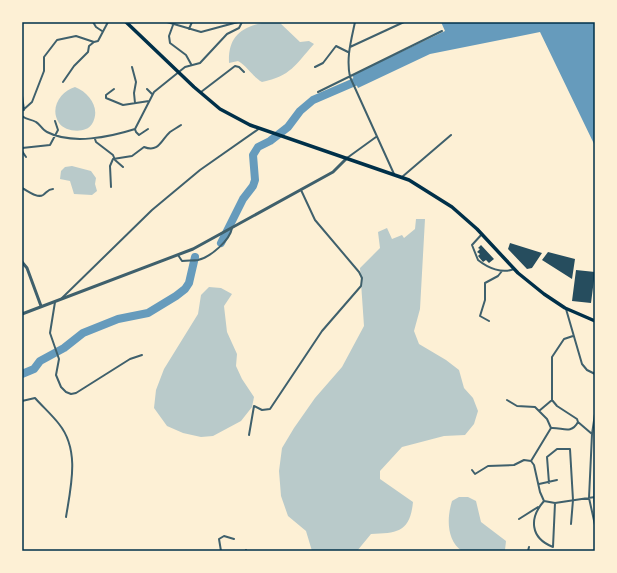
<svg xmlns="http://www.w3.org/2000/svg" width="617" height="573" font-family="'Roboto Condensed',sans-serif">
<rect width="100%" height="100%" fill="#fdf0d5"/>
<path fill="#b9caca" d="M266 22H279L300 42 309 41 314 44C295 65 291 76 262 82 252 76 248 67 238 61L229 63C228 37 240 27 266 22Z
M75 87C90 93 101 109 92 124 86 134 65 132 59 123 49 108 61 91 75 87Z
M72 166 91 171 96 178 95 184 97 191 92 195 74 194 70 181 60 179 61 171 65 167Z
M416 219H425L420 309 414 331 419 344 446 360 459 370 464 388 473 398 478 411 474 424 465 435 444 436 402 447 380 471V479L413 502C410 532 398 533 371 534L357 551H312L306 531 288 516 281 496 279 471 282 448 294 428 315 398 342 367 364 326 360 268 380 248 378 232 387 228 392 239 402 235 404 238 415 229Z
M209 287 221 288 232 294 224 306 227 332 237 354 236 366 242 379 254 397 252 407 241 421 213 436 201 437 183 433 167 426 154 408 156 390 164 369 198 314 201 295Z
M459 497H468L476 501 481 522 506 541 505 550 462 551C446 540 447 517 452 501Z"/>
<path fill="#669bbc" d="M441 22H595V146L540 32 430 54 358 88 352 75 445 31Z
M595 425V511L593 501Z"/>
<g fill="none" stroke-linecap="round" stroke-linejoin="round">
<path stroke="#669bbc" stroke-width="8" d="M221 243 243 199 253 186 255 180 253 155 258 147 270 141 288 127 300 111 313 100 364 78
M22 374 34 369 40 361 64 348 83 333 118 319 148 313 176 296 185 289 189 283 195 257"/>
</g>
<path fill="#264d5e" d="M510 243 542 253 532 268 527 269 508 249Z
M481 245 494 259 489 263 486 260 483 262 478 256 480 254 477 252 480 249 478 248Z
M548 252 575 259 572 279 542 260Z
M576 270 595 272 591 303 572 301Z"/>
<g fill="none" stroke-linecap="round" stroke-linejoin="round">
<path stroke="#3f606c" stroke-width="2" d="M93 22 96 27 102 31
M167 22 201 32 238 22
M355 22C351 41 346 58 350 77L394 174
M173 25 169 36 170 43 186 55 191 64
M189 29 192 22
M350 47 404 22
M132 67 136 82 134 93 135 103
M315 67 323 63 336 46 348 52
M63 82 74 66 88 52 89 46 94 42
M114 89 106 95V98L123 105 149 101
M147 89 152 94
M201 92 235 66 239 67 244 72
M318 92 442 31
M22 96 24 110
M22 111 32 102 44 71V57L57 40 76 36 94 42 98 41 108 22
M22 116C27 120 31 119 36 122 40 124 42 130 47 132 72 145 110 137 135 129L154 92 185 67 200 63 227 34 239 28 242 22
M135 129 136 132 139 135 148 129
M95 139 96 142 113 155 115 160 123 167
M22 148 50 145 58 130 55 121
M22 151 26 157
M347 158 376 137
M402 177 451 135
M111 187 110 166 113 159 132 156 144 147C159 153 161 140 170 132 173 130 178 127 181 125
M22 188C27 190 37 199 43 195 47 192 48 189 53 189
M482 234 472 245 478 260C488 268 502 274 514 269
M178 255 182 261C187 260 193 261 198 260 211 257 230 240 232 228
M62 298 152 210 200 170 260 128
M55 302 50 333 59 359 56 375 61 387 66 392 71 394 76 393 130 359 142 355
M566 309 582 364 587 370 595 374
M489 321 480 316 485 300V283L498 276 502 271
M573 336 564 339 552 357V400L557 406 577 419 578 422 592 434
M507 400 517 406 535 407 547 419 551 428 531 461
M22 401 35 398C43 407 52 415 59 424 80 450 71 486 66 517
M539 411 552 400
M595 414 592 434 589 498 595 525
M551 428C562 427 571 435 578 422
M249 435 254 406 262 410 270 409 322 331 361 286 362 278 359 272 315 220 301 190
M472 470 475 474 488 466 514 465 524 460 531 461 534 465 540 492 544 501
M549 483 547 457 557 449H570L573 500 571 524
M539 484 557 480
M544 501C529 518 530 538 553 547L555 503
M544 501 555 503 595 497
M519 519 538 507
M246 550V551
M221 551 219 539 224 536 234 539
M528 551 529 547"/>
<path stroke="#3f606c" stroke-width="3" d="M22 262 27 268 41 306
M22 314 193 249 333 172 347 158"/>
<path stroke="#003049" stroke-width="3.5" d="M126 22 194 87 220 109 250 125 409 180 452 207 477 229 518 273 544 294 565 308 595 321"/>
</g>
<rect width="617" height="573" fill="none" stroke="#fdf0d5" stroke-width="46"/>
<rect x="23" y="23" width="571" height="527" fill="none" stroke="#003049" stroke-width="1.5"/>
</svg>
